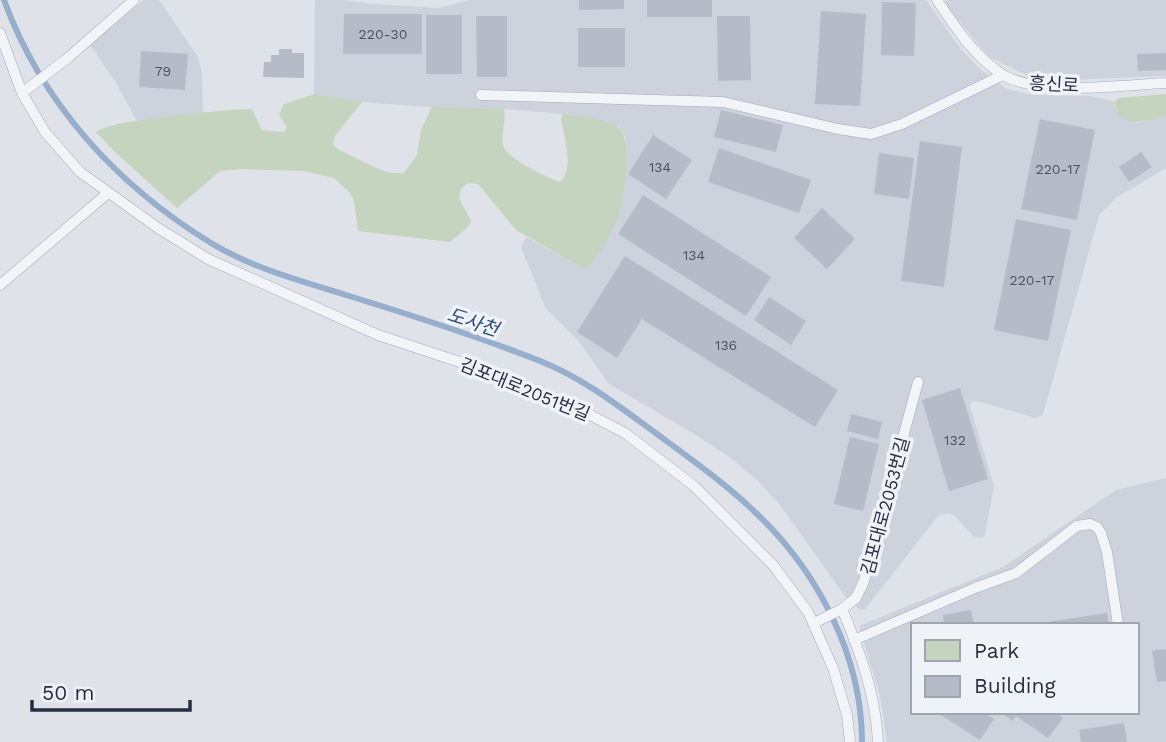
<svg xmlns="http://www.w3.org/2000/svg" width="1166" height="742" font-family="'Work Sans','Noto Sans KR',sans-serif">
<rect width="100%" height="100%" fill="#dfe3e9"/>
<path fill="#cdd2dc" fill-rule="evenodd" d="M144 0H159L198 57 202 73 203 113 137 121 116 83 90 45Z
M315 0H343L373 4 438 8 470 0H926L960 48 979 68 1006 89 1033 95 1089 96 1101 98 1114 102V106L1137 123 1166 116V168L1116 198 1099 215 1043 415 1036 418 977 401 971 402 970 406 994 486 985 535 982 538 973 536 955 516 949 513 938 516 865 609 860 610 847 599 780 505 757 480 728 456 696 435 609 384 577 339 546 309 521 247 526 237 584 269 626 139 623 132 619 127 605 122 563 114 504 109 442 108 362 102 314 94Z
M948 0H1166V76L1066 80 1026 75 989 57 944 3Z
M1166 478V742H887L880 696 859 626 1003 567 1116 490ZM912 625H1136V712H912Z"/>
<path fill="#c4d4bf" d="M314 94 362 102 335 136 333 144 337 149 376 168 391 173H404L417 155 421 130 432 107 504 109C507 121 499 137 504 148 509 159 549 179 560 182 575 169 564 136 561 118L563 114C579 117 608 117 620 129 633 141 623 204 617 219 610 235 598 259 584 269L516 230 478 184 468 183 461 189 459 198 471 221 468 227 450 242 358 231 354 201 350 193 334 178 303 171 242 169 220 171 177 208 116 153 96 132C108 120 229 109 252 109L262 130 284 132 287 127 279 115 284 104Z
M1166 94V116C1145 121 1121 131 1114 102L1119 98Z"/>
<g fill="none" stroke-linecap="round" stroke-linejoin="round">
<path stroke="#97afcc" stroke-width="6" d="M4 0C42 104 118 186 211 243 252 268 301 281 346 295 411 315 477 336 540 361 583 378 620 407 657 434 691 459 726 484 756 513 818 572 862 656 862 742"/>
</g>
<path fill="#b6bcc7" d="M579 0H624V9L579 10Z
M647 0H712V17H647Z
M882 2 916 3 914 56 881 55Z
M821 11 866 14 860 106 815 104Z
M344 14H422V54H343Z
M426 15H462V74H426Z
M476 16H507V77H477Z
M717 16H750L751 80 718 81Z
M578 28H625V67H578Z
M279 49H292V53H304V78L263 77 264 62H271V55H279Z
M141 51 188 54 185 90 139 87Z
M1166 53V70L1138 71 1137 54Z
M721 110 783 125 776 152 714 137Z
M1040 119 1095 130 1077 220 1021 209Z
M653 135 692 160 666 199 628 174Z
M920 141 962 147 944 287 901 281Z
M719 148 811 180 799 213 708 182Z
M1141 152 1152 167 1129 182 1119 167Z
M879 153 914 158 909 199 874 194Z
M643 195 771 277 746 316 618 234Z
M822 208 855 239 827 269 794 238Z
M1016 219 1071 230 1048 341 994 330Z
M625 256 838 390 815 427 642 319 617 358 577 332Z
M769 297 806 321 791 345 754 320Z
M960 388 988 479 949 491 922 400Z
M851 414 882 422 878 439 847 431Z
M850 437 879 444 863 511 834 504Z
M971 610 974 625H944L943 615Z
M1107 613 1109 625H1048L1047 622Z
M1166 649V681L1157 682 1152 651Z
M943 712H983L994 719 980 740 941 715Z
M1000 712H1055L1063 718 1048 738 1016 716 1013 721Z
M1124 723 1127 742H1081L1079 730Z"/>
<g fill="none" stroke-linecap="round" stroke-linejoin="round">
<defs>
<path id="service" d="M937 0C955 27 976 59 1005 76 1042 96 1124 85 1166 83
M0 33 22 93 45 132 80 172 158 228 208 259 378 335 490 372 561 400 625 433 694 486 773 565 808 612 833 668 847 715 850 742
M22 93 69 57 134 0
M481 95 723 102 838 129 871 134 902 124 1003 75
M0 285 108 193
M814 623 842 609
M854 640 975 588 1016 573 1077 526 1090 524 1097 527 1101 533 1107 552 1118 625
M878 742C876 696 860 651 842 609L856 598 864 581 918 382"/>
</defs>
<use href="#service" stroke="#a4aab4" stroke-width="11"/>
<use href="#service" stroke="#f2f4f7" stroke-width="10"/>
</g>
<g text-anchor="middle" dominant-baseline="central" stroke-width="7" stroke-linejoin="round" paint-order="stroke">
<g font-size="14" fill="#4b5363">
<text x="383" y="34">220-30</text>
<text x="163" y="71">79</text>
<text x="660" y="167">134</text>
<text x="1058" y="169">220-17</text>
<text x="694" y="255">134</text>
<text x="1032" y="280">220-17</text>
<text x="726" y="345">136</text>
<text x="955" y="440">132</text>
</g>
<g font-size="18" fill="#273042" stroke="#eff2f7">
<text transform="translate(1054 84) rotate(3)">흥신로</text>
<text transform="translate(525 389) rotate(22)">김포대로2051번길</text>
<text transform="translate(885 506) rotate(-75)">김포대로2053번길</text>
</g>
<g font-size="19" font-style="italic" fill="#2e4d79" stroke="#eff2f7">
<text transform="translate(473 322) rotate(18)">도사천</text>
</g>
</g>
<rect x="911" y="623" width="228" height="91" fill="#eff2f7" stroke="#9fa4af" stroke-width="2"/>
<rect x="925" y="640" width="35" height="21" fill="#c4d4bf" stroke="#9fa4af" stroke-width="2"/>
<text x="974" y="658" font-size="21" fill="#273042">Park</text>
<rect x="925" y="676" width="35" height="21" fill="#b6bcc7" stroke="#9fa4af" stroke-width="2"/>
<text x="974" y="693" font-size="21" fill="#273042">Building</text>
<path d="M32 700v10h158v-10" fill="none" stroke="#273042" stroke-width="3.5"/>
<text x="42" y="700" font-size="21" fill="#273042" stroke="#eff2f7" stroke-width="5" paint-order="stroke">50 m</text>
</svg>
